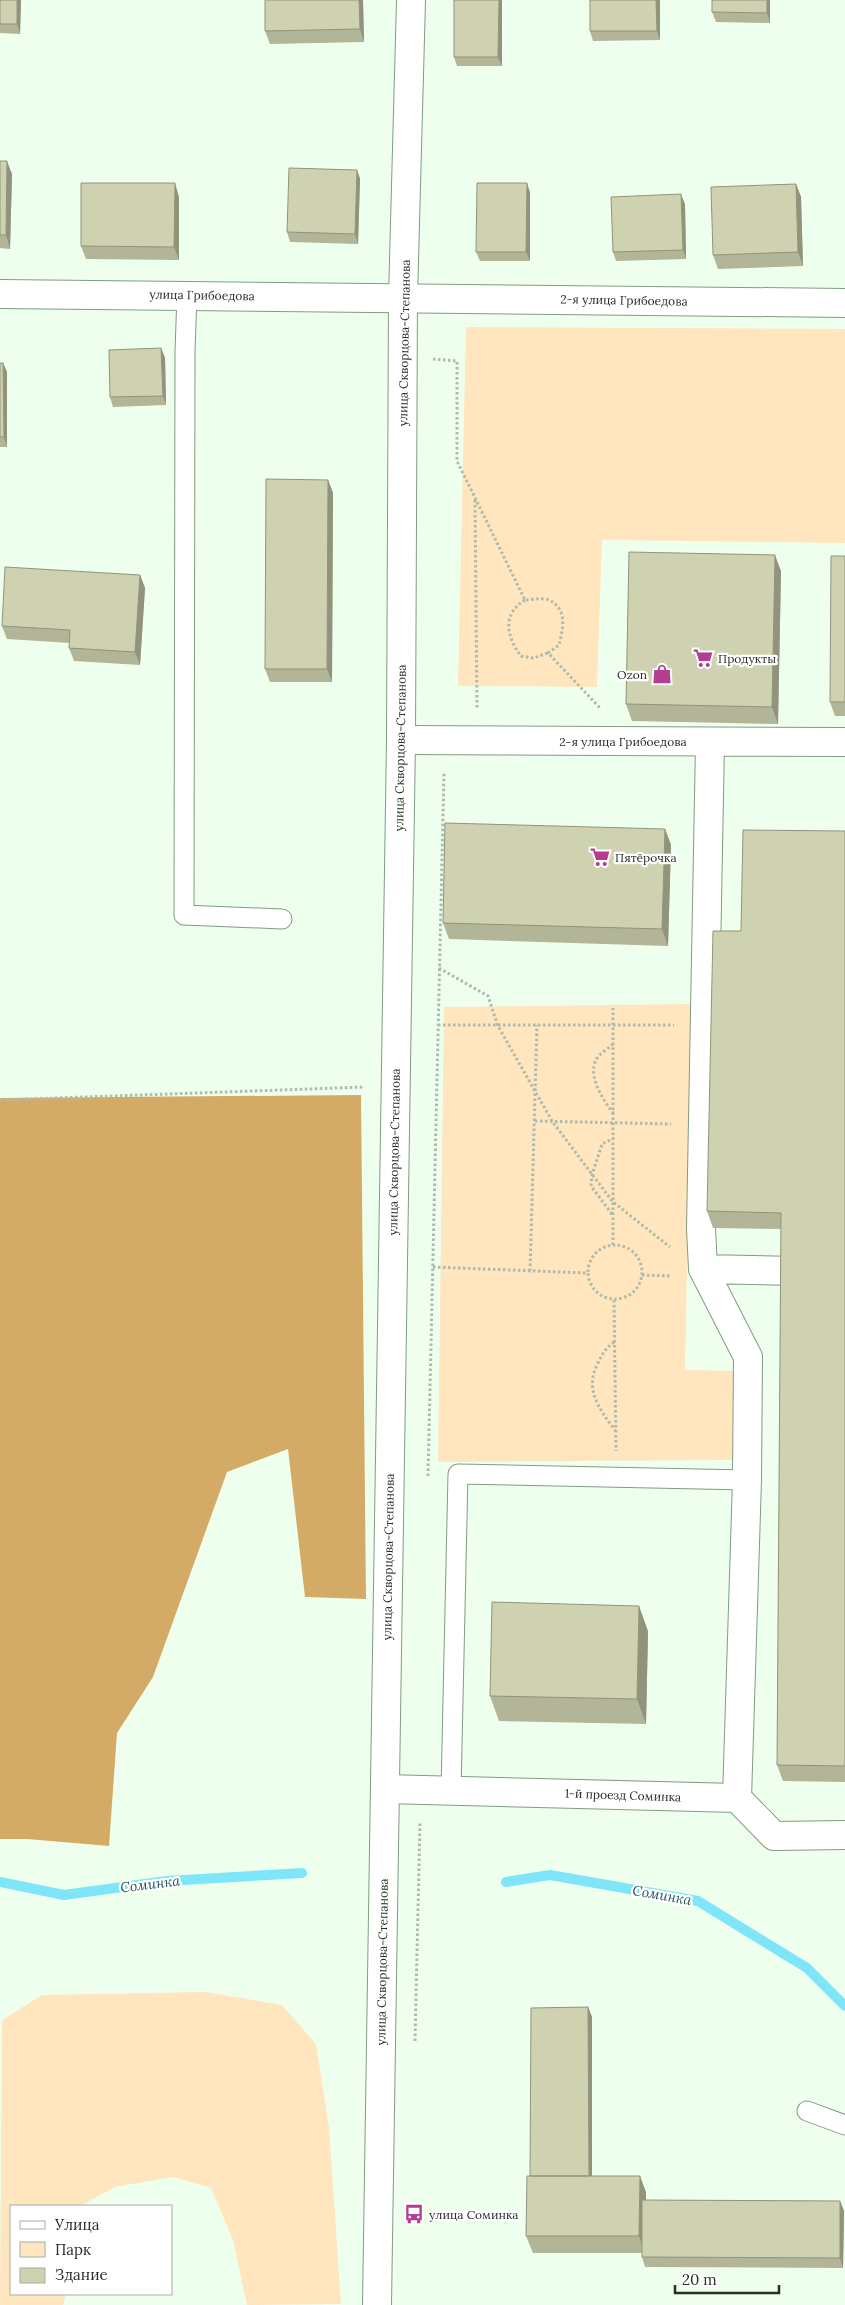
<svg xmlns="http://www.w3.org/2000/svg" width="845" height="2305" font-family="Lora,serif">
<rect width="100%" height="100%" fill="#efffee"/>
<path fill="#ffe6bf" d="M466 327 845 329V543L602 540 597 687 458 686Z
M692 1004 685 1370 735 1371 733 1460 438 1462 444 1007Z
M206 1992 282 2005 316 2044 329 2127 341 2304 247 2305 233 2240 211 2188 173 2177 115 2187 80 2206H11V2294H66L63 2305H0L2 2020 42 1995Z"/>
<path fill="#d4ab66" d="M361 1095 366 1599 305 1597 288 1449 227 1472 153 1677 117 1733 109 1846 27 1839H0V1098Z"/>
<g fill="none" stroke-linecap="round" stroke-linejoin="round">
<path stroke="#7fe6f9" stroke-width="10" d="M0 1882 64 1895 167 1881 302 1873
M506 1882 550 1875 698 1901 807 1968 845 2006"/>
<defs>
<path id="lane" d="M187 295 185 351 184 915 282 919
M451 1791 458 1474 747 1480
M807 2111 845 2125"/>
<path id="street" d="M0 294 845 303
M401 740 845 742
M710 742 701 1228 703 1269 748 1357 747 1480 737 1798
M703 1269 845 1272
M385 1789 737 1798 774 1836 845 1835"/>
<path id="secondary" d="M377 2305 401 740 403 298 411 0"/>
</defs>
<use href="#lane" stroke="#829b82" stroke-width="21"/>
<use href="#street" stroke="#829b82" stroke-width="30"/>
<use href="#secondary" stroke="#829b82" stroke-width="30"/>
<path stroke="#adbbac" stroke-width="3" stroke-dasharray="2.5 2.5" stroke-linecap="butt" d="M433 359 457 361V461L525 600C532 600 543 597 549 600 568 609 563 629 559 645L548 653 601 709
M475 500 477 708
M525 600C502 614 506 636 521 656L533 658 548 653
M439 968 488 996 498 1026 552 1121 613 1202 670 1247
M438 1025H674
M613 1044C609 1048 602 1052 598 1057 585 1073 604 1102 614 1114
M0 1100 365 1087
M535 1121 671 1124
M612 1214 591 1186 592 1175 602 1144 614 1138
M588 1272a27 27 0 1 1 54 0a27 27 0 1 1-54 0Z
M613 1245V1008
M433 1267 587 1273
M530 1271 537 1025
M642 1275 672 1276
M614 1300 616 1451
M614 1342C606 1348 602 1354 598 1363 584 1389 599 1409 615 1430
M428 1476 444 772
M415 2041 420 1822"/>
<use href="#lane" stroke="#fff" stroke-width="19"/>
<use href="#street" stroke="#fff" stroke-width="28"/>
<use href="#secondary" stroke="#fff" stroke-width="28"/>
</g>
<path fill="#b2b597" d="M0 0H21L20 34 0 33Z
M265 0H363L364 42 270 44 265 31Z
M454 0H502V66H457L454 57Z
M660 0V40L593 41 590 31Z
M712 0H770V23L716 22 712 12Z
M0 161 12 174 10 249 0 248Z
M357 170 360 179 358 244 290 242 287 232Z
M527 183 530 193V261H480L476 252Z
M796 184 801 197 803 266 718 269 713 255Z
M179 197V260L86 259 81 246Z
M685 204 686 259 616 261 613 252Z
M161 348 165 358 166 405 113 407 110 397Z
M0 363H3L7 372V447H0Z
M328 480 333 493 332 682H270L265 669Z
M845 556V716H835L830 702Z
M781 571 778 724 632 721 626 704Z
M140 575 145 588 140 665 74 661 69 648 70 643 7 639 2 626Z
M665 829 671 845 668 946 449 939 443 923Z
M845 831V1782L783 1781 777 1765 781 1229 713 1228 707 1211 741 931Z
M648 1631 646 1724 499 1721 490 1696Z
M588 2007 592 2017V2176L646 2192V2200L840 2201 844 2211 843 2268 645 2267 642 2257V2253H533L526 2236 530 2176Z"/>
<path fill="#91937b" d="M17 0H21L20 34 17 24Z
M359 0H363L364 42 360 29Z
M499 0H502V66L498 57Z
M656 0H660V40L657 31Z
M767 0H770V23L767 13Z
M7 161 12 174 10 249 6 235Z
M357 170 360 179 358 244 355 234Z
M175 183 179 197V260L174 247Z
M527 183 530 193V261L526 252Z
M796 184 801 197 803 266 798 252Z
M681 194 685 204 686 259 683 250Z
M161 348 165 358 166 405 163 396Z
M3 363 7 372V447L4 437Z
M328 480 333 493 332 682 327 669Z
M775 555 781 571 778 724 772 707Z
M140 575 145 588 140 665 135 652Z
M665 829 671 845 668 946 662 929Z
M639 1606 648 1631 646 1724 637 1699Z
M588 2007 592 2017V2192L589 2183Z
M640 2176 646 2192 645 2253 639 2236Z
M840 2201 844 2211 843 2268 840 2258Z"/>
<path fill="#cfd2b0" stroke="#91937b" d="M0 0H17V24H0Z
M265 0H359L360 29 265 31Z
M454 0H499L498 57H454Z
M590 0H656L657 31H590Z
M712 0H767V13L712 12Z
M0 161H7L6 235H0Z
M289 168 357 170 355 234 287 232Z
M81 183H175L174 247 81 246Z
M477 183H527L526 252H476Z
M796 184 798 252 713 255 711 187Z
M681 194 683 250 613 252 611 197Z
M161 348 163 396 110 397 109 350Z
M0 363H3L4 437H0Z
M266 479 328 480 327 669H265Z
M629 552 775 555 772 707 626 704Z
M831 556H845V702H830Z
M5 567 140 575 135 652 69 648 70 630 2 626Z
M445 823 665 829 662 929 443 923Z
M743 830 845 831V1766L777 1765 781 1213 707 1211 713 931H741Z
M492 1602 639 1606 637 1699 490 1696Z
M588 2007 589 2176H530L531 2008Z
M527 2176H640L639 2236H526Z
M642 2200 840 2201V2258L642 2257Z"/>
<defs>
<symbol id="supermarket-bare" viewBox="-9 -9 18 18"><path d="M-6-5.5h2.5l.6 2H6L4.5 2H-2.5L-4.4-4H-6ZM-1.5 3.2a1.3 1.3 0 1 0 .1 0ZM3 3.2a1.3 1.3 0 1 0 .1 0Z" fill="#b53c90" stroke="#fff" stroke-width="2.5" paint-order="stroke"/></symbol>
<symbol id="shop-bare" viewBox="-9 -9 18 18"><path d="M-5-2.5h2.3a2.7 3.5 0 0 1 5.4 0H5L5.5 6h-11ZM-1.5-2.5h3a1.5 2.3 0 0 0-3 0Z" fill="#b53c90" stroke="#fff" stroke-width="2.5" paint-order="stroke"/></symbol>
<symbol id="bus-bare" viewBox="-9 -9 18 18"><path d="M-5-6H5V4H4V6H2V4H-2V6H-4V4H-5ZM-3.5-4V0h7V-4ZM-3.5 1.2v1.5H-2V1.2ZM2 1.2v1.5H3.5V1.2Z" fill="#b53c90" stroke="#fff" stroke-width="2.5" paint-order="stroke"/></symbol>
</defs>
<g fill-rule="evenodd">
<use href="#supermarket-bare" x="689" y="644" width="28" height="28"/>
<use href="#shop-bare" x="648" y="660" width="28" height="28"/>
<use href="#supermarket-bare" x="586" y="843" width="28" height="28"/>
<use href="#bus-bare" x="400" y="2200" width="28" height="28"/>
</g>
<g text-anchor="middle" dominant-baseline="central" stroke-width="4.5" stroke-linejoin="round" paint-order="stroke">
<g font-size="12" fill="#252f25" stroke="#fff">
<text transform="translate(202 295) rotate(1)">улица Грибоедова</text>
<text transform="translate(624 300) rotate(1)">2-я улица Грибоедова</text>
<text transform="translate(404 343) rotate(-89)">улица Скворцова-Степанова</text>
<text x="623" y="741">2-я улица Грибоедова</text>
<text transform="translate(400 748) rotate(-89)">улица Скворцова-Степанова</text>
<text transform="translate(394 1152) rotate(-89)">улица Скворцова-Степанова</text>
<text transform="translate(388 1557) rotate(-89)">улица Скворцова-Степанова</text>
<text transform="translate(623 1795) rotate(2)">1-й проезд Соминка</text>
<text transform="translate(382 1962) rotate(-89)">улица Скворцова-Степанова</text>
</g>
<g font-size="12" fill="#252f25" stroke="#fff" text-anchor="start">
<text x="718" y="658">Продукты</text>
<text x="647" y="674" text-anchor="end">Ozon</text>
<text x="615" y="857">Пятёрочка</text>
<text x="429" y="2214">улица Соминка</text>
</g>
<g font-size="14" font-style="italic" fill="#26545c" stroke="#fff">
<text transform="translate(150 1884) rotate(-7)">Соминка</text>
<text transform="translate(662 1895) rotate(10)">Соминка</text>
</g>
</g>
<rect x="10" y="2205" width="162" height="90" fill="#ffffff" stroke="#a8aca8"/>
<rect x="20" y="2221" width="25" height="8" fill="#ffffff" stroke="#a8aca8"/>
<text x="55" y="2230" font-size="15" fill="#252f25">Улица</text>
<rect x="20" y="2242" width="25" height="15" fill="#ffe6bf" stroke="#a8aca8"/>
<text x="55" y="2255" font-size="15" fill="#252f25">Парк</text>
<rect x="20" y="2268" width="25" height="15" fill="#cfd2b0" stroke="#a8aca8"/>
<text x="55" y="2280" font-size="15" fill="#252f25">Здание</text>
<path d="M675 2285v8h104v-8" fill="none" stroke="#252f25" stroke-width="2.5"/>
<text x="682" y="2285" font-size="15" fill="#252f25" stroke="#ffffff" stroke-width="4" paint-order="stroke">20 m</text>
</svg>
